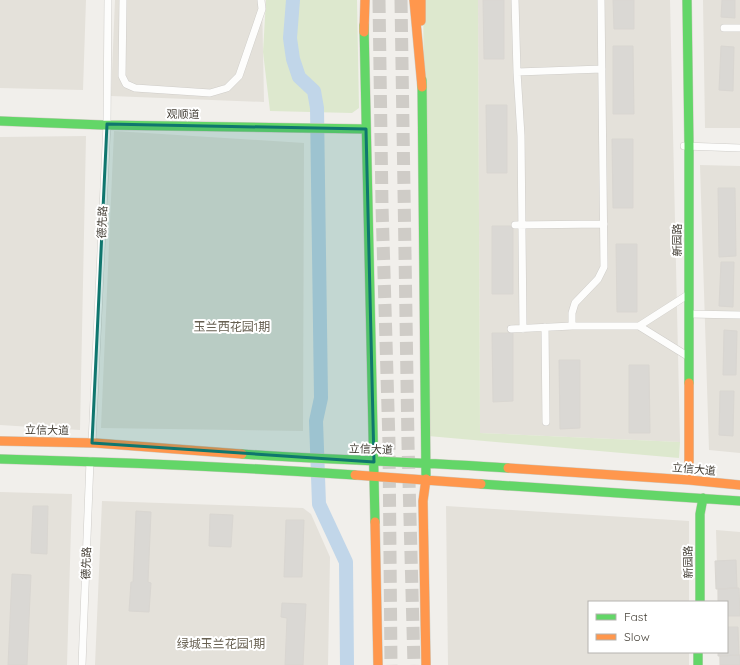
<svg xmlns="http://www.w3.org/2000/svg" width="740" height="665" font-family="Quicksand,'Noto Sans SC',sans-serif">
<rect width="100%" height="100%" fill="#f1efeb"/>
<path fill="#e4e1da" d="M0 0H86L83 90 0 88Z
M115 0H262L264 102 111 96Z
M478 0H670L680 442 480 433Z
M703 0H740V128H705Z
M114 131 304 143 303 431 101 428Z
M86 136 80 430 0 425V137Z
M700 165 740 166V453L709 450Z
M0 492 72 494 67 665H0Z
M102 501 303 508 311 514 330 557 328 665H95Z
M446 506 689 521V602H589V652H689V665H448Z
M716 530 740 532V665H720L719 652H727V602H718Z"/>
<path fill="#dde8ce" d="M266 0H357L359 108 352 113 270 111 263 52Z
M423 0H478L480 433 680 442 679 458 428 436Z"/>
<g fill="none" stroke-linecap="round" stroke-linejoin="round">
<path stroke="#c1d6e9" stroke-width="14" d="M293 0 290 38 293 59 299 77 314 91 317 108 321 398 316 421 319 504 346 562 347 665"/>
</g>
<path fill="#dad8d4" stroke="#d9d6d1" d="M483 0H504V59H484Z
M613 0H634V29H614Z
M722 0H735V18L721 17Z
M613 46H633L634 114H613Z
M721 46 734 47 733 91 719 90Z
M486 105H507V173H487Z
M612 139H633V208H613Z
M718 188H735L736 256 719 257Z
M492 226H513V294H492Z
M616 244H637V312H617Z
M721 262H734L733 307 719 306Z
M724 330 737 331 736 375H723Z
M492 333H513V401L493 402Z
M559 360H580V428L560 429Z
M629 365H649L650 433H629Z
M720 391H734L733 436 719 435Z
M33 506H48L47 554 31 553Z
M136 511 151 512 148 582 151 583 149 612 129 611 131 582H133Z
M210 514 233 515 231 547 209 546Z
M286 520H304L302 577H284Z
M736 560 737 588 716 589 715 561Z
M12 574 31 575 27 665H8Z
M739 588 740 616H727V602H718V589Z
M282 603 306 604 303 665H285L287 618 281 617Z
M727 627H738L739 655 718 656V652H727Z
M740 655V665H720V656Z"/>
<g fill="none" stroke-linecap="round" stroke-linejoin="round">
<path stroke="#cfccc7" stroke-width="13" stroke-dasharray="13 6" stroke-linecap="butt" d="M379 0 382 206 389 443 391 665
M401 0 408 444 414 665"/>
<defs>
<path id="street" d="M123 0 122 76 126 84 135 88 210 93 227 88 239 76 262 9 261 0
M515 0 517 72 602 69
M724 28H740
M517 72 521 136 523 329
M684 146 740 148
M515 225 604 224
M689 314 740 315
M572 326V313L575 303 598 279 604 267 601 0
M639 326 689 294
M545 327 546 422
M511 329 572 326H639L689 357
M92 443 107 124 108 0
M82 665 90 461"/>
<path id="fast" d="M687 0 689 146V383
M364 25 375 522
M422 80 426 479
M0 121 103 125 366 129
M242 454C331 460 419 462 508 468
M0 459C119 462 237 467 355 475
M481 484 740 501
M700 602V514L703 498
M698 652V665"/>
<path id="slow" d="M414 0 422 87
M421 0V21
M364 32 365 0
M689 383V480
M0 441 95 443 242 454
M508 468 689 480 740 485
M355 475 481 484
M426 479 423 501 426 665
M375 522 378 665"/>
</defs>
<use href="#street" stroke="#cfcdc9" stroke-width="8"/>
<use href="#fast" stroke="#cfccc3" stroke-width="10"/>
<use href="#slow" stroke="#cfccc3" stroke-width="10"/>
<use href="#street" stroke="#fdfdfc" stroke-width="7"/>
<use href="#fast" stroke="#63d668" stroke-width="9"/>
<use href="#slow" stroke="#ff974d" stroke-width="9"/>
</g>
<path fill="#0f766e" fill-opacity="0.2" stroke="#0f766e" stroke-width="3" stroke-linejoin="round" d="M107 124 366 129 374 462 92 443Z"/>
<g text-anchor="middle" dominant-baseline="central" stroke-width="4" stroke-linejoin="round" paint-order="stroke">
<g font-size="11" fill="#464138" stroke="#fff">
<text transform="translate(183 114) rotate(1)">观顺道</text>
<text transform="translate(102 222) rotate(-87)">德先路</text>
<text transform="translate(677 240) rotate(-90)">新园路</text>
<text transform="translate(47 430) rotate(1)">立信大道</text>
<text transform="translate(371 449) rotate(2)">立信大道</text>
<text transform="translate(694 469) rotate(5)">立信大道</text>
<text transform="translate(688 562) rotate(-91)">新园路</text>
<text transform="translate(86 563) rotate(-88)">德先路</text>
</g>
<g font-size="12" fill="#676051" stroke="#fff">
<text x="232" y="326">玉兰西花园1期</text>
<text x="221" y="643">绿城玉兰花园1期</text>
</g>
</g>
<rect x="588" y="601" width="140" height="52" fill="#ffffff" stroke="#b5b3af"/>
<rect x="596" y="614" width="20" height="6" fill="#63d668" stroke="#b5b3af"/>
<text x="624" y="621" font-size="12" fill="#464138">Fast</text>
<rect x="596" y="634" width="20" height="6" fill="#ff974d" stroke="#b5b3af"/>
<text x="624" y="641" font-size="12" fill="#464138">Slow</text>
</svg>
